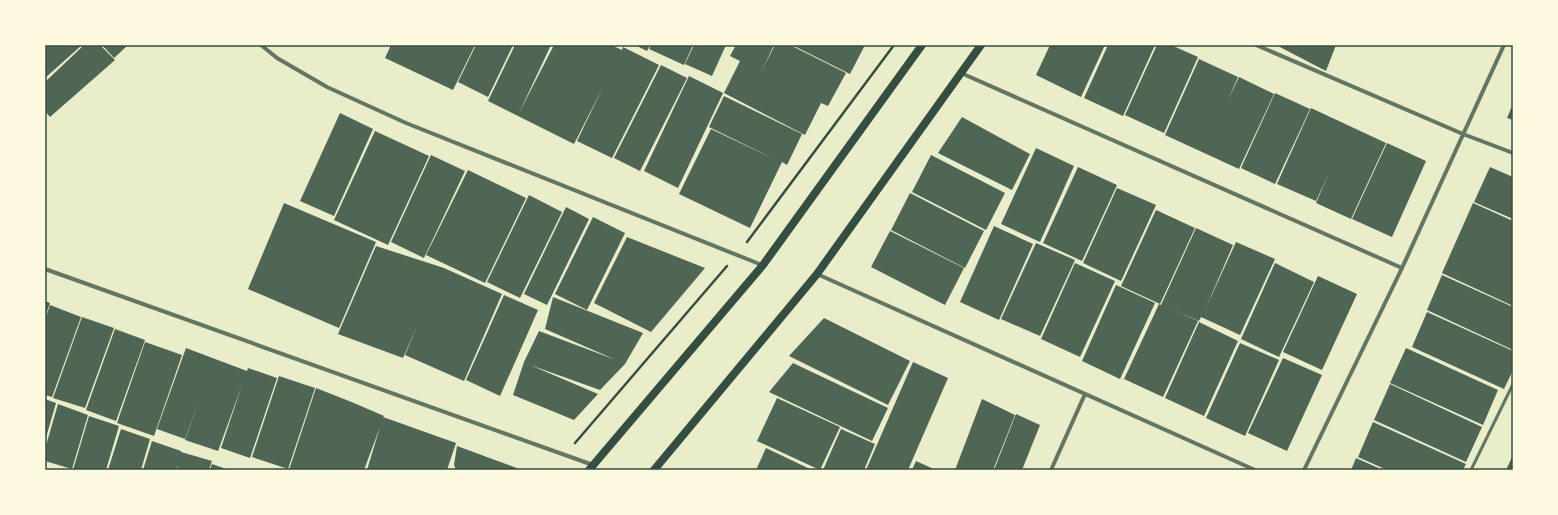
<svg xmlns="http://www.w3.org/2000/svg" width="1558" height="515" font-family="Commissioner,sans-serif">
<rect width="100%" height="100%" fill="#e9edc9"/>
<path fill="#4f6655" d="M45 45H82L45 78Z
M84 45H100L115 60 50 117 45 111V82Z
M102 45H128L114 58Z
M391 45H475L453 90 385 58Z
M476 45H513L488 97 458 82Z
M515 45H551L519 113 554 45H611L622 50 623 47 659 65 612 158 577 141 603 87 574 144 488 101Z
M635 45H650L647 51Z
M651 45H693L684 65 649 49Z
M694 45H726L712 76 685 64Z
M736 45H774L761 72 775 45H790L846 73 828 106 821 103 805 135 724 93 740 61 730 56Z
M792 45H865L850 74Z
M1050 45H1105L1081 97 1036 75Z
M1108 45H1155L1123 116 1084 98Z
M1157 45H1171L1198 57 1164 133 1125 115Z
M1276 45H1336L1326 71Z
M1199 59 1238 77 1228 100 1239 77 1274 94 1239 169 1165 135Z
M661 65 687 78 640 171 614 158Z
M689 76 723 93 678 188 644 171Z
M1275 93 1310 109 1275 184 1241 168Z
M724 96 802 134 787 165 782 162 750 228 679 194 711 129 772 158 709 127Z
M1513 104V120L1507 118Z
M1311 108 1386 143 1351 219 1316 203 1329 173 1316 201 1277 184Z
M340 113 373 129 334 216 300 201Z
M962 117 1030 154 1012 190 938 153Z
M375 131 429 156 388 245 334 220Z
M1387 143 1426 161 1392 237 1352 219Z
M1036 148 1074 166 1040 242 1001 224Z
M431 155 465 171 424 258 391 242Z
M931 155 1005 193 986 230 912 192Z
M1078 167 1117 185 1082 261 1043 243Z
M1490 167 1513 177V219L1474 202Z
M468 170 526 198 485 283 426 255Z
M1117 188 1156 205 1121 281 1083 263Z
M910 193 984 231 965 268 891 230Z
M529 195 562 212 520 298 487 282Z
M284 203 376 242 339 328 248 289Z
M1473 203 1513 221V306L1442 273Z
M566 207 589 219 547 305 524 294Z
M1156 210 1195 228 1160 304 1121 286Z
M593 217 625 233 587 310 555 294Z
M994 226 1033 244 999 320 960 302Z
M1196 228 1233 245 1205 310 1236 242 1275 259 1240 335 1201 317 1199 321 1171 309 1198 321 1163 397 1124 379 1159 304 1161 305Z
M890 231 964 268 945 305 871 267Z
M627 237 705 268 651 332 594 303Z
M1036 243 1075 260 1040 336 1001 319Z
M376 246 444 268 502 294 464 381 405 355 417 326 403 358 338 334Z
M1075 263 1115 281 1080 357 1041 339Z
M1275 263 1314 282 1279 357 1241 339Z
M1442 275 1513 307V350L1427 310Z
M1318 276 1357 294 1322 370 1283 352Z
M1116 285 1155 303 1120 379 1082 361Z
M504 295 538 310 500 396 466 380Z
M553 297 643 333 625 364 600 390 530 365 598 394 574 420 513 395 524 362 539 331 616 360 545 329Z
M45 301 50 303 45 318Z
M50 305 81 317 52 397 45 395V320Z
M1427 312 1513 351V370L1504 389 1412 347Z
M82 317 114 328 85 408 53 398Z
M824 318 910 361 888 405 789 356Z
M1199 322 1238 341 1204 416 1165 398Z
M115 329 145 340 116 421 86 410Z
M145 342 182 355 154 436 117 423Z
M1240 343 1279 360 1245 436 1206 418Z
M186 348 247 371 248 368 277 378 250 458 221 448 242 385 218 451 185 440 202 392 185 439 157 429Z
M1406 348 1498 390 1483 425 1390 383Z
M1283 358 1322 375 1287 451 1248 433Z
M913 362 948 378 908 470H866Z
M793 363 888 408 872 441 769 392Z
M279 376 315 388 288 469 252 457Z
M1390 384 1482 427 1466 462 1374 420Z
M316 388 354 403 384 416 383 417 456 443 447 470H367L380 427 364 470H289Z
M777 398 840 427 820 470 757 441Z
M45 399 56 403 45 441Z
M982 399 1015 415 993 470H955Z
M58 404 88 415 72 469 45 461V449Z
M1016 414 1040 425 1022 470H994Z
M89 416 119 426 106 470H73Z
M1373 422 1466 464 1463 470H1387L1358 457Z
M121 429 150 439 141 470H108Z
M841 429 875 444 864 470H823Z
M152 441 181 451V452L212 461 209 470H177L178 465 176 470H143Z
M457 446 522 470H456L454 465Z
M766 448 812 470H756Z
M1513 455V470H1506Z
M1356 458 1383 470H1351Z
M916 461 936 470H912Z
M212 464 229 470H210Z"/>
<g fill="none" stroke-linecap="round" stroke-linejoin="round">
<path stroke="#344e41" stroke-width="2.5" d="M747 242 894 45
M575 443 727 266"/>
<path stroke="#617663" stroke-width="3" d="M1471 470 1513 384"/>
<path stroke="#617663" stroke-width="4" d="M261 45 277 58 327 87 406 123 762 265
M1256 45 1463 134 1513 153
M961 73 1402 268
M45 269 593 465
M817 274 1255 470
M1051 470 1085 394
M1304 470 1402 268 1504 45"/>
<path stroke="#344e41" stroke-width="8" d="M589 470 763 265 922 45
M654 470 817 274 981 45"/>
</g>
<rect width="1558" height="515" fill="none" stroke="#fefae0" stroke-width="92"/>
<rect x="46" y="46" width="1466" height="423" fill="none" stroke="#344e41" stroke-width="1.5"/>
</svg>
